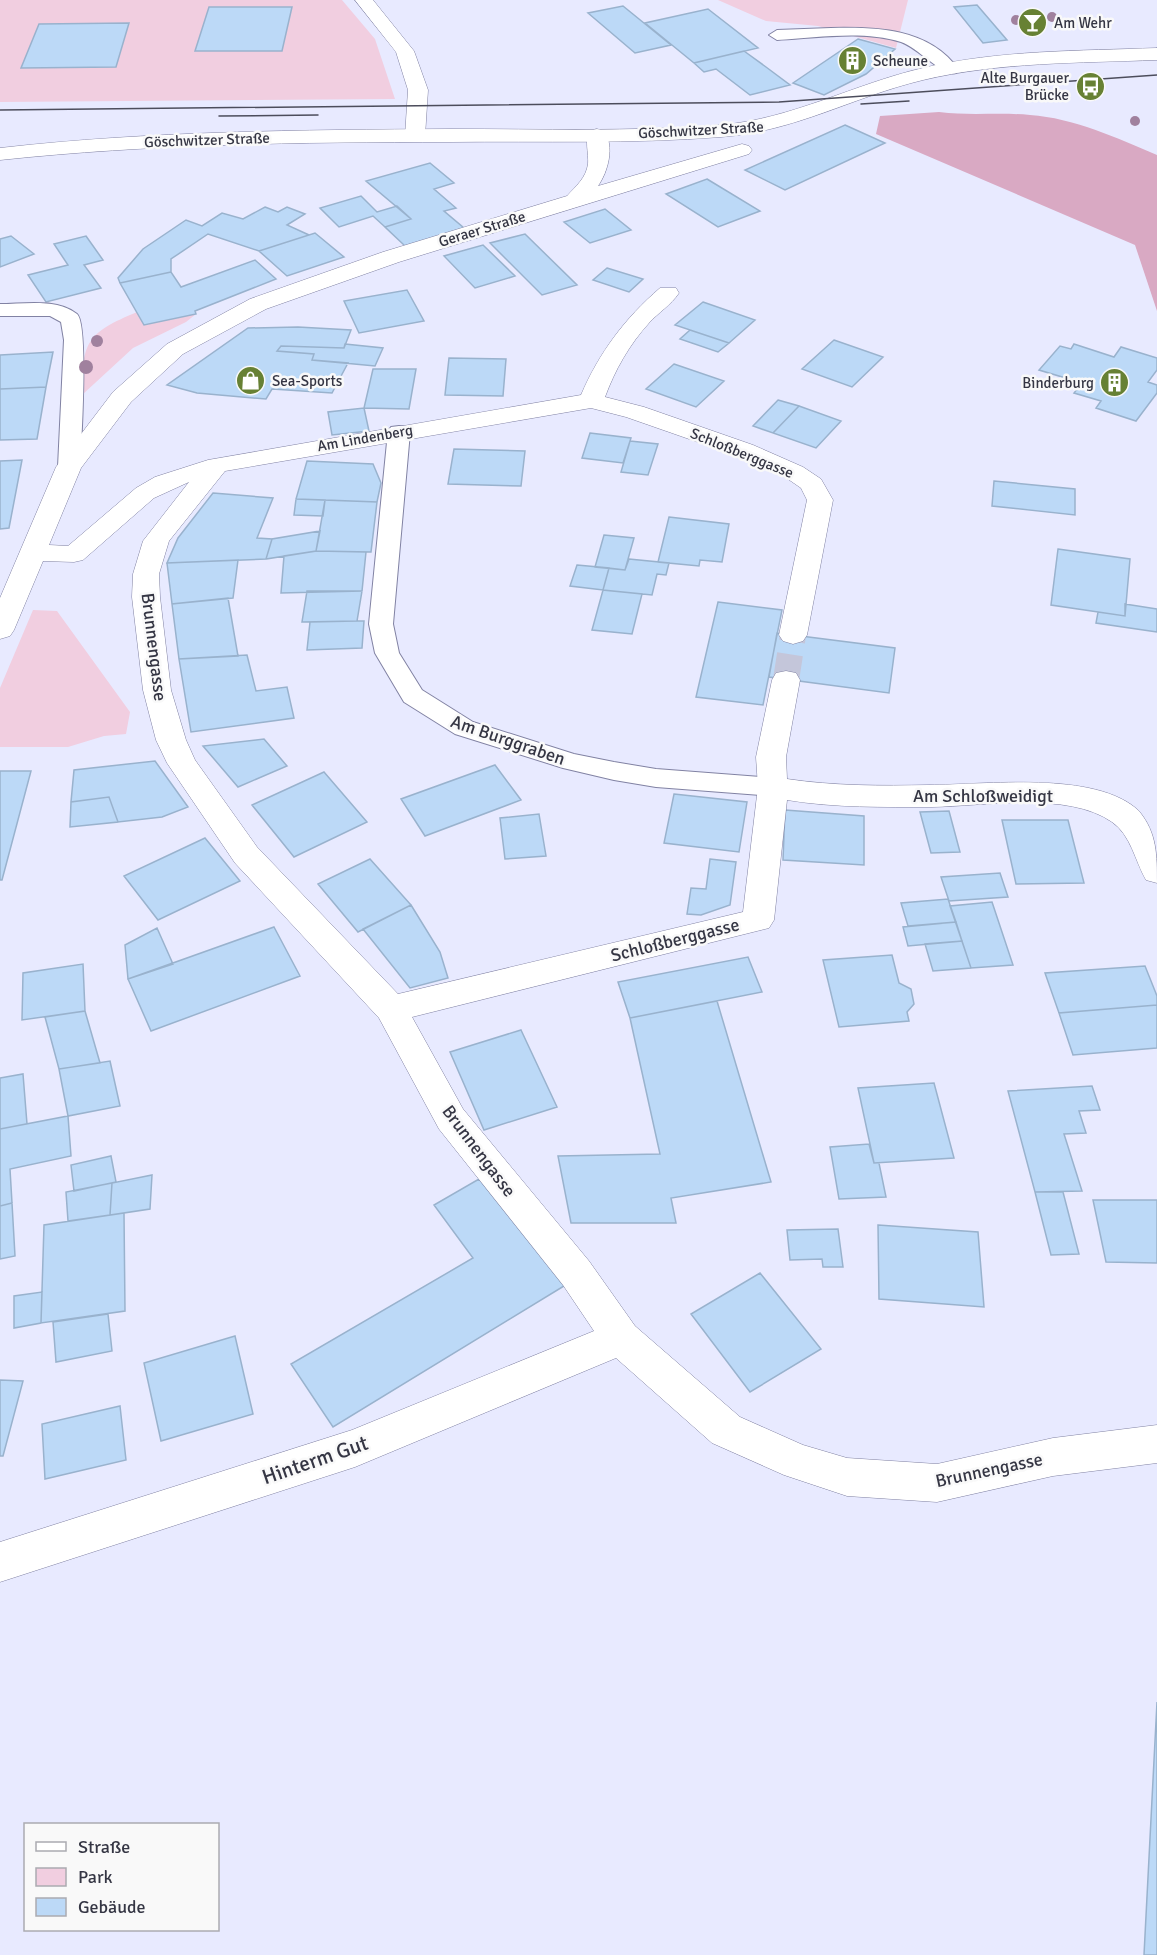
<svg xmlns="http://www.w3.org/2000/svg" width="1157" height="1955" font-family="Signika,sans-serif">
<rect width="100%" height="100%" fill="#e8eaff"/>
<path fill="#f1cee0" d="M0 0H342L375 39 395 99 0 102Z
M718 0H908L896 48 818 26 766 21Z
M137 312 145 325 196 314 186 322 133 348 82 395C82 341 87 333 137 312Z
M33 610 57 611 130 712 126 734 104 736 68 747H0V688Z"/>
<path fill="#d9a9c3" d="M939 112C970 116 1000 112 1030 115 1074 118 1117 138 1157 155V311L1135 245 876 134 880 116Z"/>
<path fill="#bcd9f7" stroke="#99b2cd" stroke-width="1.5" d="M977 5 1007 40 983 43 954 7Z
M623 6 671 45 635 53 588 13Z
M209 7H292L282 51H195Z
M708 9 758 48 694 63 645 23Z
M129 23 116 67 21 68 39 24Z
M858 39 895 49 866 74 824 95 793 83Z
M744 51 766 67 790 85 750 95 716 69 704 72 694 63Z
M845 125 885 143 785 190 745 170Z
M430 163 454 183 434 189 456 208 444 211 464 228 405 246 385 227 411 219 366 181Z
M707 179 760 211 718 227 666 194Z
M361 196 377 212 397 206 411 219 385 227 373 216 339 227 320 208Z
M265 207 278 212 287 207 305 214 287 225 309 235 259 251 208 234 171 259V272L120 283 118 278 143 249 186 220 202 226 222 213 243 219Z
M605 209 631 230 590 243 564 222Z
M315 233 344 257 287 276 259 251Z
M525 234 577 285 542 295 490 243Z
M11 236 34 254 0 267V239Z
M86 236 103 260 84 265 101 288 46 302 28 275 68 265 54 244Z
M483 245 515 276 475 288 444 256Z
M255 260 276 279 195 311 196 314 144 325 120 283 171 272 181 287Z
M607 268 643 279 629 292 593 280Z
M407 290 424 321 359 333 344 301Z
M703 302 755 320 729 343 675 325Z
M298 327 351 330 344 348 281 346 277 351 314 354 312 360 348 363 332 393 272 389 266 399 197 393 167 385 248 328Z
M690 330 729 343 718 352 680 339Z
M834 340 883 357 852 387 802 369Z
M345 344 383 348 375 366 312 360 314 354 277 351 281 346 344 348Z
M1074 344 1114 357 1121 347 1157 358V370L1148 382 1157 385V393L1136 421 1096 408 1101 401 1074 393 1082 383 1039 370 1060 346 1071 349Z
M53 352 46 387 0 389V355Z
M449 358 506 359 503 396 445 395Z
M674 364 724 381 696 407 646 389Z
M373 369H416L409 409 364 408Z
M46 387 37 439 0 440V389Z
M778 400 799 406 773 433 753 426Z
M799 406 841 421 816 448 773 433Z
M364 408 369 431 332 435 328 412Z
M590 433 631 438 623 463 582 458Z
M630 441 658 444 648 475 621 472Z
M454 449 525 451 521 486 448 484Z
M22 460 9 528 0 529V461Z
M307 461 373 464 381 483 377 502 296 499Z
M994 481 1075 489V515L992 506Z
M213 493 273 498 257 538 272 539 266 559 167 563 178 538Z
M296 499 325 500 323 516 294 515Z
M325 500 377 502 371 552 316 551Z
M669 517 729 524 722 562 700 560 699 566 658 562Z
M320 531 316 551 266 559 272 539Z
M604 535 634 538 625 570 595 567Z
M1058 549 1130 559 1125 616 1051 605Z
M316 551 366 552 362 591 281 593 284 556Z
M629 559 669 563 666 575 657 574 652 595 603 590 609 568 625 570Z
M238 560 233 598 172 604 167 563Z
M577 565 609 568 603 590 570 586Z
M603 590 642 594 632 634 592 630Z
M307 591H362L357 621 302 622Z
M228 598 238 656 179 659 172 604Z
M718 602 782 610 763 705 696 697Z
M1125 604 1157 609V632L1096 623 1098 612 1125 616Z
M357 621H364L362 648 307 650 310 622Z
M777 633 895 648 889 693 769 677Z
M247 655 256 691 287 687 294 718 191 732 179 659Z
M264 739 287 766 238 787 203 746Z
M155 761 188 807 162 817 118 822 109 797 71 802 74 770Z
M495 765 521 800 425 836 401 799Z
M0 771H31L2 880H0Z
M324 772 367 822 294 857 252 805Z
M674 794 747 802 739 852 664 843Z
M109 797 118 822 70 827 71 802Z
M785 810 864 816V865L783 860Z
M949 811 960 852 931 853 920 812Z
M539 814 546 856 505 859 500 818Z
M1002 820H1068L1084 883 1016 884Z
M205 838 240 881 158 920 124 876Z
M370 859 411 905 358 932 318 884Z
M710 859 736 862 730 905 701 915 687 914 691 888 706 889Z
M1000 873 1008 897 949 901 941 877Z
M948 899 956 922 908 926 901 903Z
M992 902 1013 965 971 968 950 906Z
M411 905 440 952 448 978 410 988 363 929Z
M956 922 962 941 908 946 903 927Z
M274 927 300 976 151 1031 128 979Z
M157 928 173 964 128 979 125 945Z
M962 941 971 968 933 971 925 944Z
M892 955 899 983 911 989 914 1004 907 1012 909 1021 839 1027 823 960Z
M748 957 762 992 630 1018 618 982Z
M83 964 85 1011 22 1020 23 973Z
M1145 966 1157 996V1005L1059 1013 1045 973Z
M717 1001 771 1182 671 1198 676 1223H571L558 1156 660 1154 630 1018Z
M1157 1005V1048L1073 1055 1059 1013Z
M85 1011 100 1063 59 1069 45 1017Z
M521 1030 557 1107 484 1130 450 1052Z
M110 1061 120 1106 68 1116 59 1069Z
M23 1074 27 1124 0 1129V1078Z
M934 1083 954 1158 874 1163 858 1088Z
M1092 1086 1100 1110 1079 1111 1086 1133 1064 1134 1082 1191 1035 1192 1008 1091Z
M68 1116 71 1156 10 1169 12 1203 0 1206V1129Z
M869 1144 874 1163H879L886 1197 839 1199 830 1147Z
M111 1156 116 1182 74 1191 71 1165Z
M152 1175 150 1209 110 1215 112 1183Z
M479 1179 564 1286 333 1427 291 1364 473 1258 434 1205Z
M112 1183 110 1215 68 1221 66 1192Z
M1035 1192H1063L1079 1254 1051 1255Z
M1093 1200H1157V1263L1106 1262Z
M12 1203 15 1256 0 1259V1206Z
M124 1213 125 1311 41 1323 44 1225Z
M878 1225 978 1232 984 1307 879 1299Z
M838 1229 843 1267H823L822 1259 790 1260 787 1230Z
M760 1273 821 1349 750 1392 691 1314Z
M42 1292 41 1323 14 1328V1296Z
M108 1314 112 1351 56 1362 53 1322Z
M235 1336 253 1414 161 1441 144 1363Z
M0 1380 23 1381 3 1456H0Z
M120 1406 126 1460 45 1479 42 1424Z
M1157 1702V1955H1144Z"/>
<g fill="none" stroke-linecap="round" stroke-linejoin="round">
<path stroke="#c4c6da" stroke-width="26" stroke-dasharray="26 13" stroke-linecap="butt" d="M786 680 793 635"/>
<defs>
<path id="service" d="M831 28C876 27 929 28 958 69L956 73C941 76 919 48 901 42 863 30 816 38 777 40L769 35 777 30Z
M0 304C24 304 57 298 77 314 89 324 81 445 80 467L77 472H61L58 467 64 340 61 322 50 316H0Z
M399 426 407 427 410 432 393 624 399 653 422 690 473 722 574 754 614 762 656 769 773 778 782 781 786 787 782 793 773 796 656 787 614 780 563 768 455 734 404 702 375 653 369 624 388 432 391 427Z"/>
<path id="minor" d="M355 0H373L414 51 428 90 425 136 422 140H408L405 136 408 90 396 52Z
M597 129 604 131C615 146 608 172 598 186L742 144 749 146 752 150 749 154 399 262 266 309 183 354 131 402 81 468 49 545 68 546 136 488 155 477 208 460 581 395C599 353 625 318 660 288H676L679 293C671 305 658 313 649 323 629 345 615 370 605 397L644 407 753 445 803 467 821 479 833 500 807 635 803 641 793 644 783 641 779 635 807 500 801 488 785 477 735 455 626 417 591 408 225 471 169 541 159 574 160 597 171 690 186 740 195 760 257 847 398 994 743 912 758 787 756 757 772 680 776 673 786 671 796 673 800 680 786 757 787 779C834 786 882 786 929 785 984 785 1096 770 1139 811 1157 833 1157 855 1157 883L1146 880C1135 861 1131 835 1112 822 1068 791 984 806 932 807 884 807 835 808 787 800L774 920 769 928 412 1017 463 1109 589 1261 635 1326 740 1417 803 1445 847 1458 937 1464 1053 1438 1157 1425V1463L1053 1476 937 1502 847 1496 784 1475 712 1443 616 1358 355 1467 0 1582V1542L352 1430 594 1331 563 1285 439 1129 379 1018 235 863 167 763 156 740 143 690 132 597 133 574 143 541 189 482 154 498 83 560 74 562 43 561 14 630 10 636 0 639V598L56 467 113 392 167 344 250 299 383 252 567 196C576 186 586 178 588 164 589 153 584 139 590 131Z"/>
<path id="secondary" d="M1157 48V60C1079 63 999 62 923 80 852 97 797 131 721 137 632 144 541 141 451 142 300 142 150 144 0 160V148C150 131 300 130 451 129 541 129 631 132 721 125 792 119 854 84 923 68 999 50 1079 51 1157 48Z"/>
</defs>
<use href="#service" stroke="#8182a3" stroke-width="2"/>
<use href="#minor" stroke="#8182a3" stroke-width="1"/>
<use href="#secondary" stroke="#8182a3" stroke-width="1"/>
<use href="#service" fill="#fff" fill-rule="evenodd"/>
<use href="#minor" fill="#fff" fill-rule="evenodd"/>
<use href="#secondary" fill="#fff" fill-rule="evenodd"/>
<path stroke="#4c4d5c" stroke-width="1.5" d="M861 104 909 101
M0 110 779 102 1157 75
M219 116 318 115"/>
</g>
<g fill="#a0819e">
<circle cx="1052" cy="17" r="5"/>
<circle cx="1016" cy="20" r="5"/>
<circle cx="1135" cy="121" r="5"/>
<circle cx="97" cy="341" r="6"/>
<circle cx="86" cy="367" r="7"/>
</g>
<defs>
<symbol id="bar-disc" viewBox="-11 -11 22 22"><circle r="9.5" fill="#678134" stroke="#f9f9f9"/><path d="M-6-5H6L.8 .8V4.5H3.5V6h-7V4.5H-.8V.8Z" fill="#fff"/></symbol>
<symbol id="building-disc" viewBox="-11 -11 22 22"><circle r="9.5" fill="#678134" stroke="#f9f9f9"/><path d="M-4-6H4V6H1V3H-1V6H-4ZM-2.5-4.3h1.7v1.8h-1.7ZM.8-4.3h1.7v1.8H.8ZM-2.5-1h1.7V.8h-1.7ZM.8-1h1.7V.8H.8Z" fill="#fff"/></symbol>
<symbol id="bus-disc" viewBox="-11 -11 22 22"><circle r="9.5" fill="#678134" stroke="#f9f9f9"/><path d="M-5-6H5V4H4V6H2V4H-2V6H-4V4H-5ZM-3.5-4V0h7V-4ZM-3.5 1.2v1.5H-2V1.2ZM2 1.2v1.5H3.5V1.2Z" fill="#fff"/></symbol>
<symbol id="shop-disc" viewBox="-11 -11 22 22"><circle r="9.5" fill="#678134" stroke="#f9f9f9"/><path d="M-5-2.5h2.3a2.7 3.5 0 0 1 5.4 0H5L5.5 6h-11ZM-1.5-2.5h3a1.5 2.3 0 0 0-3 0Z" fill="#fff"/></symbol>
</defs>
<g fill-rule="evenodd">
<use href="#bar-disc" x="1016" y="6" width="33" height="33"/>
<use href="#building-disc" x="836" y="44" width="33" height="33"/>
<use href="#bus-disc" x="1074" y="70" width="33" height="33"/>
<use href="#shop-disc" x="234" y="364" width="33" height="33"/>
<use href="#building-disc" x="1098" y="366" width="33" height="33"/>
</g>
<g text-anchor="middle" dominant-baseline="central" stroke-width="5" stroke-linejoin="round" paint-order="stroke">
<g font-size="15" fill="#353644" stroke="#f9f9f9" text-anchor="start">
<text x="1054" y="23">Am Wehr</text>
<text x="873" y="61">Scheune</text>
<text x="1069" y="78" text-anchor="end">Alte Burgauer<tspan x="1069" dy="17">Brücke</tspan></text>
<text x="272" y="381">Sea-Sports</text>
<text x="1094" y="383" text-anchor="end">Binderburg</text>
</g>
<g font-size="15" fill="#353644" stroke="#f9f9f9">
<text transform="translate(701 130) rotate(-3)">Göschwitzer Straße</text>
<text transform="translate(207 140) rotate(-2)">Göschwitzer Straße</text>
<text transform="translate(482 229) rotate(-17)">Geraer Straße</text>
<text transform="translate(365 438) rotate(-10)">Am Lindenberg</text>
<text transform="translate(742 453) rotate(22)">Schloßberggasse</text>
</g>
<g font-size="18" fill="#353644" stroke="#f9f9f9">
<text transform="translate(154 647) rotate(83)">Brunnengasse</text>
<text transform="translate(508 740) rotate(19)">Am Burggraben</text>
<text x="983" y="796">Am Schloßweidigt</text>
<text transform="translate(675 940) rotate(-14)">Schloßberggasse</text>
<text transform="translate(479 1151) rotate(53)">Brunnengasse</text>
<text transform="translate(989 1470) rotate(-12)">Brunnengasse</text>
</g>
<g font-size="21" fill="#353644" stroke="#f9f9f9">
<text transform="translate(315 1460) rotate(-19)">Hinterm Gut</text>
</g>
</g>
<rect x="24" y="1823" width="195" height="108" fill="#f9f9f9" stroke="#ababb1" stroke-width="1.5"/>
<rect x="36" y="1842" width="30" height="9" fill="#ffffff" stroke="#ababb1" stroke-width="1.5"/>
<text x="78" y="1853" font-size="18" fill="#353644">Straße</text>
<rect x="36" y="1868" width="30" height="18" fill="#f1cee0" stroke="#ababb1" stroke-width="1.5"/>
<text x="78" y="1883" font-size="18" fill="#353644">Park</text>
<rect x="36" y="1898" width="30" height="18" fill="#bcd9f7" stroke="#ababb1" stroke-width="1.5"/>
<text x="78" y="1913" font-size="18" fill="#353644">Gebäude</text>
</svg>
